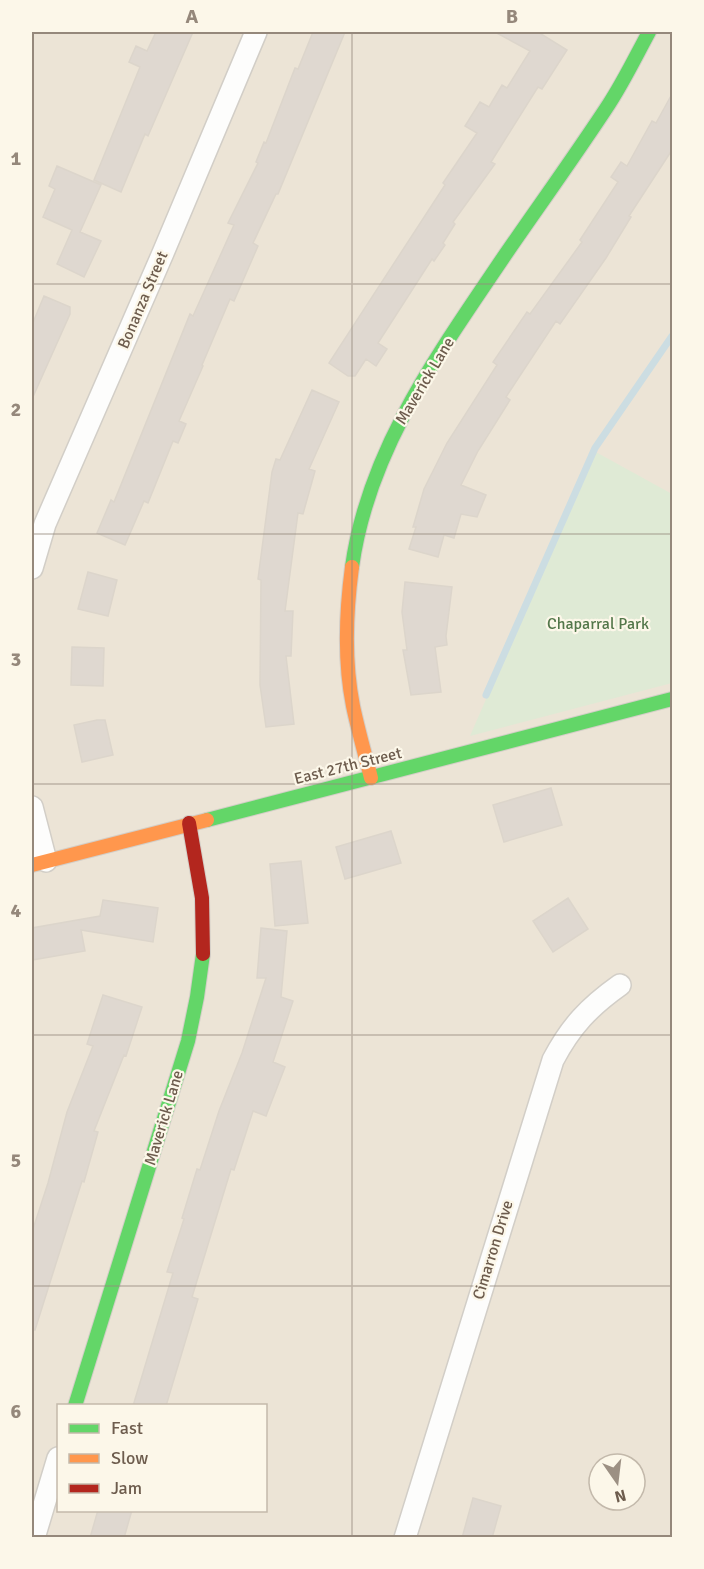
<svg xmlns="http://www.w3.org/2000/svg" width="704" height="1569" font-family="Signika,sans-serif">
<rect width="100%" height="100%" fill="#f4f1e8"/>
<path fill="#ece4d6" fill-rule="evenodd" d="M32 32H672V1537L32 1538ZM58 1406H266V1510H58ZM599 1464H635V1500H599Z"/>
<path fill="#dfead5" d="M594 451 672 494V683L470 736Z"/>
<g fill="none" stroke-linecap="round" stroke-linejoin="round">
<path stroke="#ccdde2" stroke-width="7" d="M486 695 595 448 672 336"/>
</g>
<path fill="#dfd8d0" stroke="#dcd5cb" stroke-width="1.5" d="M156 32H193L148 136 145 134 121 192 94 180 140 67 129 62 136 46 147 51Z
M313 32H345L278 194H276L253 243 258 246 234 301 230 299 202 365 203 366 179 421 186 424 178 443 173 441 148 503 144 501 125 545 97 533 111 500 114 502 190 314 193 316 234 225 228 223 258 163 256 162 264 142 266 143 295 68 298 69Z
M495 32H538L567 50 542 89 538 87 491 162 495 164 453 222 455 224 443 243 445 245 434 261 432 259 378 343 387 349 376 366 366 359 355 376H348L329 363 445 185 443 183 477 133 465 126 480 102 489 107 502 85 507 88 530 51Z
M672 94V150L629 216 631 217 606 258 560 324 556 321 506 397 510 400 478 451 461 485 486 495 477 517 461 514 454 538 444 535 438 557 409 549 416 527H413L424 489 447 443 497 365 493 362 527 312 530 314 582 242 580 240 618 182 611 177 621 162 627 166 652 121 656 123Z
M57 166 101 185 80 232 101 241 84 277 57 264 72 230 43 217 55 189 49 186Z
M44 296 70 307V314L32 399V325Z
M312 390 339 402 309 469 315 471 303 514 298 513 285 611H293L291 656H286L294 724 266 727 260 685 261 580 258 579 272 472 276 459 280 460Z
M88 572 117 580 108 616 78 609Z
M405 582 452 587 446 636 447 645 435 647 441 692 411 695 403 650H407L402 612Z
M72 647 104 648 103 686 71 685Z
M97 720H105L113 755 82 762 74 725Z
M551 788 562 825 504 842 493 805Z
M391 831 401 863 345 879 336 847Z
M301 861 308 923 275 926 270 864Z
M568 898 588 929 553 952 533 921Z
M103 900 158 908 153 942 81 930 85 951 32 960V928L100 916Z
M261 928 287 931 281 997 293 1001 273 1062 285 1067 266 1116 253 1111 234 1170 231 1169 192 1297 198 1299 166 1406H133L173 1273 167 1272 184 1219 182 1218 197 1169 200 1170 219 1111 242 1053 266 978H257Z
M103 995 142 1007 126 1056 124 1055 94 1131 98 1132 84 1182 82 1181 35 1330H32V1232L48 1183 67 1112 93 1046 87 1044Z
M473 1498 501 1506 492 1538H462Z
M98 1510H132L124 1538H90Z"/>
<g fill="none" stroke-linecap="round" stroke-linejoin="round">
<defs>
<path id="street" d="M32 568 45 524 163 253 256 32
M32 807 46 861
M34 1538 58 1458
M405 1538 553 1060C571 1026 589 1007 620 985"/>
<path id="fast" d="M352 567C368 450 439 353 503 258 538 207 575 156 609 104 624 81 636 56 649 32
M207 820 672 699
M75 1406 188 1041 197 997 203 954"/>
<path id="slow" d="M352 567C346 612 344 661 353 706 358 730 365 754 371 778
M32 865 207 820"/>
<path id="jam" d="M189 823 202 898 203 954"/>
</defs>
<use href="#street" stroke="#d2cec7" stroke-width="24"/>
<use href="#fast" stroke="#d3cec7" stroke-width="16"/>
<use href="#slow" stroke="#d3cec7" stroke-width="16"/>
<use href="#jam" stroke="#d3cec7" stroke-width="16"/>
<use href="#street" stroke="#fdfdfc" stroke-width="21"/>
<use href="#fast" stroke="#63d668" stroke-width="14"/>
<use href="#slow" stroke="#ff974d" stroke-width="14"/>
<use href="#jam" stroke="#b3261e" stroke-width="14"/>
</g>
<path fill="none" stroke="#95887b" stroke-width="1.5" stroke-opacity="0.55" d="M352 32V1538M32 284H672M32 534H672M32 784H672M32 1035H672M32 1286H672"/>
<g text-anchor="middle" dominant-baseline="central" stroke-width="4.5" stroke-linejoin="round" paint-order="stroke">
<g font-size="16" fill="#6d5c4d" stroke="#fcf7e9">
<text transform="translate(143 300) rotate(-67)">Bonanza Street</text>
<text transform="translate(425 381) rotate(-59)">Maverick Lane</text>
<text transform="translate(348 766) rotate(-14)">East 27th Street</text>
<text transform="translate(164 1118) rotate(-73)">Maverick Lane</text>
<text transform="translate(493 1250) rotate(-73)">Cimarron Drive</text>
</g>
<g font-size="16" fill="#53774a" stroke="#fcf7e9">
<text x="598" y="624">Chaparral Park</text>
</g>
</g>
<rect width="704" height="1569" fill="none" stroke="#fcf7e9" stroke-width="66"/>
<rect x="57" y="1404" width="210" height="108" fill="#fcf7e9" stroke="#c3b9ab" stroke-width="1.5"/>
<rect x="69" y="1424" width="30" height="9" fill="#63d668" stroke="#c3b9ab" stroke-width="1.5"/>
<text x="111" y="1434" font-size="18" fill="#6d5c4d">Fast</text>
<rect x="69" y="1454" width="30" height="9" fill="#ff974d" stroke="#c3b9ab" stroke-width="1.5"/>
<text x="111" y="1464" font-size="18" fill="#6d5c4d">Slow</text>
<rect x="69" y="1484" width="30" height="9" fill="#b3261e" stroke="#c3b9ab" stroke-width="1.5"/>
<text x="111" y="1494" font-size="18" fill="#6d5c4d">Jam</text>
<g transform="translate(617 1482) rotate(166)"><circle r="28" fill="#fcf7e9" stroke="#c3b9ab" stroke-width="1.5"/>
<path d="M0-4.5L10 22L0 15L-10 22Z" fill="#9c9083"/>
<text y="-9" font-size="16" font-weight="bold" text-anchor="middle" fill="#6d5c4d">N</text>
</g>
<rect x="33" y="33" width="638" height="1503" fill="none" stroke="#95887b" stroke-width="2"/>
<g font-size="20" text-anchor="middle" font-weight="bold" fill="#95887b">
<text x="192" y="23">A</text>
<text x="512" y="23">B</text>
<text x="16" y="165">1</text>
<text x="16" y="416">2</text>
<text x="16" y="666">3</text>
<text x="16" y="917">4</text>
<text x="16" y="1167">5</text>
<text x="16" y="1418">6</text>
</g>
</svg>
